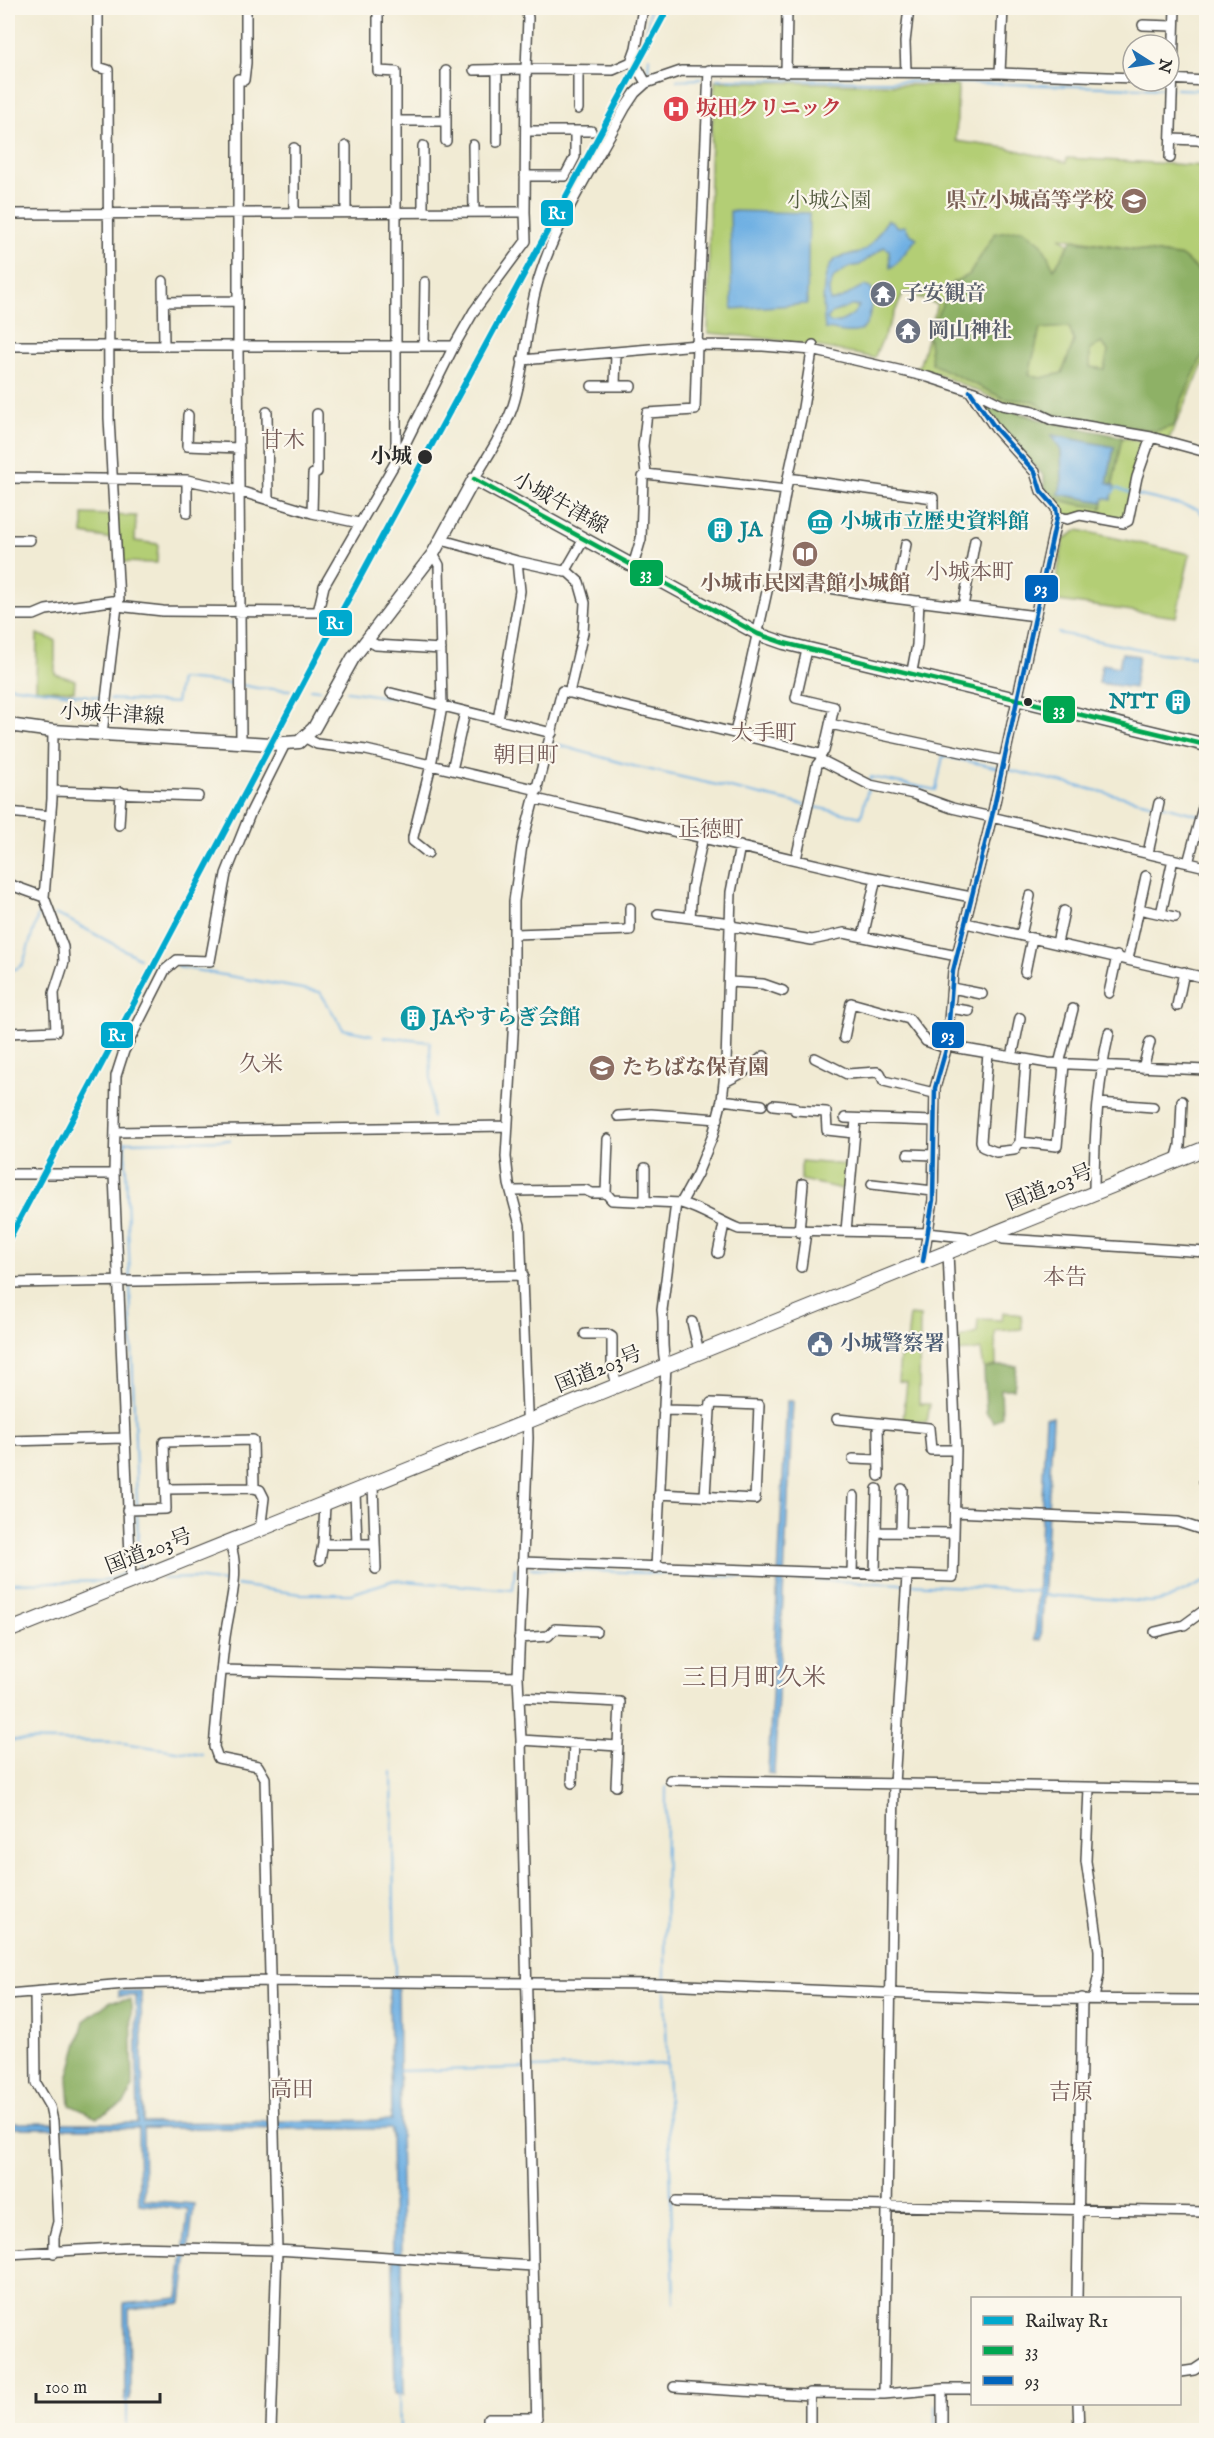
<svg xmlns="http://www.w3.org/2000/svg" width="1214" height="2438" font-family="'IM FELL English','Noto Serif JP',serif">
<rect width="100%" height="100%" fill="#fbf7ec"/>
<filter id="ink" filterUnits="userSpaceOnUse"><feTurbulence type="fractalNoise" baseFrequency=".0167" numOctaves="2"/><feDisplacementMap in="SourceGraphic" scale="12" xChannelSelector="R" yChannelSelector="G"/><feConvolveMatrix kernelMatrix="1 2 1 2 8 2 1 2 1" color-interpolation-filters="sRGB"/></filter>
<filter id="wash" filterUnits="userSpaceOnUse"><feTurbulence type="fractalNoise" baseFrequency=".008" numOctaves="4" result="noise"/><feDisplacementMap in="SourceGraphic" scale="24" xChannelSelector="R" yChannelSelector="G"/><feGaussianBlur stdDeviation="1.35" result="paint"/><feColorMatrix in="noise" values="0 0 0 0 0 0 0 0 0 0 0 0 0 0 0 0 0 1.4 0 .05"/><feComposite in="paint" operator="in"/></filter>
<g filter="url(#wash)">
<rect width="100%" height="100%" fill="#f1ebd4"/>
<path fill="#b3ce74" stroke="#6f7c50" stroke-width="1.5" d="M715 81 958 86 956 141 1007 148 1066 162 1067 158 1206 166V278L1183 257 1060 237 1070 244 1206 288V358L1169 439 1048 415 1033 405 1005 403 936 373 915 368 920 364 937 304 904 292 874 358C819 345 765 337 708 333L710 161Z
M1003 409 1029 415 1047 423 1141 441 1144 446 1126 514 1116 519 1065 515 1059 511 1055 499 1045 490 1044 476 999 429Z
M83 514 136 516 135 541 158 544 157 563 121 562 118 540 83 534Z
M1078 530 1190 554 1176 617 1052 600 1064 539Z
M37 634 55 640V674L75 680 74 691 36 689Z
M801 1161 848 1165 847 1190 801 1180Z
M1003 1312 1021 1315 1022 1329 995 1331 996 1366 984 1369 981 1350 956 1352V1339L977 1333 978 1319 1002 1320Z
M910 1315 920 1316 919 1404H930L927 1422 903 1420 907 1382 898 1381 901 1344 907 1343Z"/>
<path fill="#8eb166" stroke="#5c6e48" stroke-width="1.5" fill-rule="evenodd" d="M1023 229 1042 244 1054 269 1072 240 1183 257 1206 278V348L1180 404 1174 426 1156 431 1049 413 1034 401 1005 399 932 364 928 334 953 282 969 275 995 233ZM1069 327 1074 341 1062 373 1041 378 1029 375 1040 329ZM1102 343 1108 351 1104 369 1090 367V349Z
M986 401C1029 421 1076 426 1122 437L1113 484 1107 483 1114 447 1053 435 1061 451 1062 480 1059 494 1103 502 1102 508C1081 504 1063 505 1045 490L1044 476 999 429 981 406Z
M996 1366H1017L1014 1389H1001L1002 1416 994 1422 986 1412 984 1369Z
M131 2000 133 2086 124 2104 97 2117 70 2105 68 2079 84 2021 111 2001Z"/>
<path fill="#6fb0e3" stroke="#4d6e87" stroke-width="1.5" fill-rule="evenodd" d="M730 211 809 213 807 304 732 309Z
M888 220 893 222 897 227 905 226 910 234 917 238 896 264 890 268 889 250 884 247 860 265 849 267 834 277 829 289 830 301C848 300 849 290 865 286L872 289C873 298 871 305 870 313 866 341 846 331 825 329 823 311 819 267 838 258 847 253 856 256 865 250 875 242 880 229 888 220ZM850 306H859C854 316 842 323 831 323L827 319 832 313Z
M1052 435 1114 447 1107 483 1115 486 1111 500 1104 498 1103 502 1059 494 1062 480 1061 451Z
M1122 653 1139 656 1134 688 1099 683 1102 664 1119 667Z
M787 1401H793L774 1774 768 1773Z
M1046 1417H1053L1041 1640H1035Z
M389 1987H398L404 2394H395L391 2129 143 2128 144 2200 194 2204 182 2303 129 2309 130 2399H125L124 2304 178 2298 188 2209 139 2204 138 2128H8V2123H138L136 1996H119V1991H141L143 2123 391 2120Z"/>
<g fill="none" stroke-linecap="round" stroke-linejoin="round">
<path stroke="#6fb0e3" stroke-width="2" d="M646 38 650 8
M648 72 649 57
M717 79 941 82 1171 89
M677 80 701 79
M1176 89 1206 90
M1111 494 1117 488 1132 494
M1137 495 1198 509 1206 518
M1058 633 1160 653 1206 657
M242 685 257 688 290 690
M8 686 105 698
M310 689 321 690
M347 691 394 698
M110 699 176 703 180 679 237 684
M555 744 633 766 805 805
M1005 769 1154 804
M870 780 871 777 936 790 943 756 1000 768
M1160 805 1198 815
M810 806 861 817 868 789
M54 914 69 920 139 958
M178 967 320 992 343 1029 372 1035
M8 971 18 968 23 964 40 909 45 911
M384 1037 430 1042 432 1117
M130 1278 125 1142 230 1140
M130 1283 137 1505
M137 1511 139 1568 150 1566
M529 1568 904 1584
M162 1579 195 1578 231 1583
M8 1583 105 1581 123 1574
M910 1584 1038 1591
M236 1585 301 1594H351L394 1580 513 1590 515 1568
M1043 1595 1150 1602 1166 1600 1206 1581
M8 1740 116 1742 203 1755
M392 1772 395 1976
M665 1980 666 1787
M665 1989 674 2303
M531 2068 666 2064
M399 2071 525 2068
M399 2392 400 2430
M935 2405V2430
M127 2430V2398"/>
</g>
</g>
<g filter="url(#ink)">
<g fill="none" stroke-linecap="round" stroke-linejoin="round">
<defs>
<path id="minor" d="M98 8V67L108 70 109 418 119 600
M378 8V71L396 72V447L399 456
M643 8 636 48 631 62 637 67 646 83
M1122 8H1127
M1143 25 1173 26
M497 69V142
M474 70 526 69 528 18 526 8
M709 70 697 345 763 346 812 350 928 377 980 394 1002 405 1033 411 1052 420 1151 437 1206 452
M446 71V141
M906 72 905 42 909 8
M786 73 787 8
M1000 73 1003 8
M1169 79 1206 81
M578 109V70
M396 121H446
M526 131H591
M1171 139 1198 140 1206 143
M473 145 474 212
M346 146V212
M423 146V212
M294 148V213
M1170 158 1175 8
M525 176H565L575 157V131
M525 212 526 69 613 70 631 62
M8 214 525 212 526 241 474 311 454 346 399 456 324 586 318 612 163 611 117 606 119 600 46 610 34 615H8
M163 281 164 345
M163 302 238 301
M8 346H454
M424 346 425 282
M522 360 697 345 695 410 647 413 643 446 646 474 643 477 641 539 633 566
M592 386H631
M615 386 616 352
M267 412 268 500
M188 415 187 446 239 448
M646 474 786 490
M8 478 187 480 239 491 312 513 359 523
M788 478 933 498V524
M474 479C488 456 504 432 513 406 527 363 526 315 541 272 559 217 597 160 625 108L635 93 646 83 681 71 1000 73 1133 78
M187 513V480
M312 513 313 474 317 472V414
M1057 516 1067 519 1080 515 1124 523 1128 521 1137 477 1151 437
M8 540H30
M442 540 517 561 568 572 579 582 585 603 583 633 569 693
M565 572 584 539
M770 578 877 596 1036 616
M896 598 906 544
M963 607 975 540
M367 640 376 645 441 649
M807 650 796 698 834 707 824 751 820 754
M911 676 917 645 919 601
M391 693 552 733
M498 720 520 591 517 561
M830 724 1004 761
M735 733 770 578 788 478 802 414 813 345
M102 734 117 606
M306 738 317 744 366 750 538 790
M241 741 238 348V79L244 80 246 63V8
M452 770 465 712
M53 791 198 796
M536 799 865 876 971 897
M8 812 51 816
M119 825 121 792
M428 853 413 841V837L431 765 442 707 439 565 433 554
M1148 853 1159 803
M796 859 817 765 821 760
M1188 863 1206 796
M8 884 44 897
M1139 909 1175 917
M658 914 731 923
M1161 914 1173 859
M690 918 692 888 703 837
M966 923 1206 978
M731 926 812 940 844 933 957 956
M515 934 630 930V908
M1021 935 1030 896
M863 937 876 878
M1057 943 1064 911
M1128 959 1146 876
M1025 972 1032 938
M730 982 763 984 783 991
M952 988 982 994
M1109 993 1117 956
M1177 1006 1184 972
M950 1008 969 1011
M8 1033 56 1031 54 993 64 962 63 947 44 897 52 799 53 731
M844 1038 851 1003 909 1019 926 1041 946 1048
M947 1046 1048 1063 1206 1070
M988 1053 981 1141 983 1147 996 1152 1014 1150 1020 1142 1026 1060
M1012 1057 1020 1018
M815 1058 847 1074 877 1072 880 1073 884 1081 934 1093
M1059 1064 1073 1009
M1143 1068 1150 1042
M725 1082 744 1072 764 1056
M722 1100 762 1105
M1099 1103 1153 1107
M773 1105 794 1107 795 1110 826 1112 827 1130 854 1133
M618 1116 651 1114 718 1119
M845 1118 933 1121
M115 1132 507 1126
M1020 1142 1057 1146 1064 1064
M908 1154 934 1155
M1176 1160 1180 1146 1182 1101
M8 1174H114
M872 1184 933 1191
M513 1191 585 1190 592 1193H606L612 1200 681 1203 697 1174 713 1135 722 1100 726 1064 731 892 740 846
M606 1193 608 1139
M1094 1193C1094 1140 1097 1085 1109 1033
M645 1201V1168
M681 1203C702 1209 719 1221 739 1229L927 1233 965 1237 973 1242
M846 1231 856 1120
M799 1232 803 1184
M995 1233 1003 1239 1206 1252
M718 1253 724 1224
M923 1261 933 1200 935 1088 947 1046 953 971 992 816 1057 516 1056 508 1041 491 1035 472 996 429 970 391
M801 1267 806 1232
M8 1283 523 1275
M692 1322 699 1352
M585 1334H607L612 1337V1366L617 1385
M663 1410 710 1411 705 1496
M837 1419 929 1428 931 1450H956
M878 1423 879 1476
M8 1441 125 1438
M853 1459 879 1460
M1204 1481 1206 1464
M373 1485 376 1569
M166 1489 254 1488 260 1490 264 1498 260 1531
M355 1492 357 1544
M659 1494 755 1499 759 1405 711 1403 710 1411
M127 1510 166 1509 164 1442 253 1440 254 1488
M955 1512 1178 1522 1206 1531
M876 1532 954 1533
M901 1532 902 1489
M230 1543C242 1575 227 1612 224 1645 220 1679 217 1713 214 1747L218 1758 258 1766 265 1778 277 2250 271 2430
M323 1544H375
M320 1560 323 1544 325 1505
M522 1562 953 1577 956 1450 948 1251
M656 1568 666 1365C660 1348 665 1328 662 1310L676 1203
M852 1574 854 1496
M875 1575 877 1489
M131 1580 114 1174 116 1076 124 1051 165 970 177 960 210 961 226 874 250 814 285 744
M1155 1632 1184 1625 1206 1609
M519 1638 548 1636 555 1629 596 1631
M222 1670 518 1677
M519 1697 620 1702 616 1786
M521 1740 618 1746
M670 1780 1206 1789
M572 1783 574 1743
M1089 1788 1086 1861 1099 1950V1973L1094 1998
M35 1992 36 2083 50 2107 53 2121 58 2222 54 2237V2253
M8 1994 125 1984 270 1981 661 1984 1033 1999 1206 2000
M676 2202 1206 2212
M8 2254 132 2247 277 2250 533 2266
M1077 2298 1082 1998
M1180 2372 1194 2370 1206 2362
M674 2387 810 2395
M942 2389V2430
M884 2394 894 1784 907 1576
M1078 2404 1079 2430
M488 2430V2418H537
M537 2430 521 1740 518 1677 528 1438 520 1225 509 1184 506 1157 514 1017V901L522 845 562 691 820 754 821 760 870 785 913 794 952 808 1206 867
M810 2430V2393L884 2394 942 2389H972"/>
<path id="major" d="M8 725 53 731 271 744 299 742 314 728 353 658 433 554 474 479 758 634 784 643 1206 745"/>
<path id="highway" d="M8 1631 1206 1148"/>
</defs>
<use href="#minor" stroke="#494844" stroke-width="12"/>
<use href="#major" stroke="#494844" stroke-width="15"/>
<use href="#highway" stroke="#494844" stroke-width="16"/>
<use href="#minor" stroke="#fff" stroke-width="9"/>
<use href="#major" stroke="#fff" stroke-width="12"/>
<use href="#highway" stroke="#fff" stroke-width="14"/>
<defs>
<path id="bus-1" d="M474 479 758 634 784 643 1206 745"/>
<path id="bus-2" d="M923 1261 933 1200 935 1088 947 1046 953 971 992 816 1057 516 1056 508 1041 491 1035 472 996 429 970 391"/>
</defs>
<use href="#bus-1" stroke="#fbf7ec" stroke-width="9"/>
<use href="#bus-2" stroke="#fbf7ec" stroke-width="9"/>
<use href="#bus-1" stroke="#00a651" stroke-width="4.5"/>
<use href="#bus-2" stroke="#0065bd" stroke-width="4.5"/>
<defs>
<path id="rail-1" d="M8 1241 324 644 668 8"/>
</defs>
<use href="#rail-1" stroke="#fbf7ec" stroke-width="10"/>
<use href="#rail-1" stroke="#00a9ce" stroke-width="6"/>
</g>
</g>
<defs>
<symbol id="hospital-disc" viewBox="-11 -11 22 22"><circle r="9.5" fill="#e0444e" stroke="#fbf7ec"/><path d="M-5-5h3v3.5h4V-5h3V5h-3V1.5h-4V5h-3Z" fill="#fff"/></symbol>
<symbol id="school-disc" viewBox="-11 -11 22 22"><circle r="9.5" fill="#8d6e63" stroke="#fbf7ec"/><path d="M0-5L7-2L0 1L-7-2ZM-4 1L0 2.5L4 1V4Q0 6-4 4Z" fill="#fff"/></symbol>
<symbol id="temple-disc" viewBox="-11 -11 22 22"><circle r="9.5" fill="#6b7280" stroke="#fbf7ec"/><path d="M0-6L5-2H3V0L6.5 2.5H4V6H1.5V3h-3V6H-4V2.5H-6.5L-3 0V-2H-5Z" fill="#fff"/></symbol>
<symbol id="museum-disc" viewBox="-11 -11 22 22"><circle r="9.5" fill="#0f9aa8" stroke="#fbf7ec"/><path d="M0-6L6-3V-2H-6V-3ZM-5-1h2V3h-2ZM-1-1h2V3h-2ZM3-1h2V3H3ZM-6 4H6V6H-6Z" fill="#fff"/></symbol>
<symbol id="building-disc" viewBox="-11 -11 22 22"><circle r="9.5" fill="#0f9aa8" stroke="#fbf7ec"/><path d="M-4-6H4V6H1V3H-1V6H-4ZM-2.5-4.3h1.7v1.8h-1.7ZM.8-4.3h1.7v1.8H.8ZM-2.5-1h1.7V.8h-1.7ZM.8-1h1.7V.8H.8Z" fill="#fff"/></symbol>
<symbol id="library-disc" viewBox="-11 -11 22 22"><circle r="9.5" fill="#8d6e63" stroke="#fbf7ec"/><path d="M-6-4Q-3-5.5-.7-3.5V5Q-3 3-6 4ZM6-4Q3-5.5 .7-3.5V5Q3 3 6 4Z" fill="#fff"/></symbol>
<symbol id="civic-disc" viewBox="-11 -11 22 22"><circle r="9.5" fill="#5c6f8a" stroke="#fbf7ec"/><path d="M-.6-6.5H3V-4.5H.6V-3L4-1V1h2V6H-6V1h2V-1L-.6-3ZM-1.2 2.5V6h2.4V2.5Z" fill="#fff"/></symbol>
</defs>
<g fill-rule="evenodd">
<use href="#hospital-disc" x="661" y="94" width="30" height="30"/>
<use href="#school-disc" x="1119" y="186" width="30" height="30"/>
<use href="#temple-disc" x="868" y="279" width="30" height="30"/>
<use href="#temple-disc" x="893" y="316" width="30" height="30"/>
<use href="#museum-disc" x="805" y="507" width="30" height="30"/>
<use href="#building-disc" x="705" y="515" width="30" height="30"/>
<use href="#library-disc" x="790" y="539" width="30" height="30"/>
<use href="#building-disc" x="1163" y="687" width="30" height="30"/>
<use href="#building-disc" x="398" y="1003" width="30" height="30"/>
<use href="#school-disc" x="587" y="1053" width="30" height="30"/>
<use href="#civic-disc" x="805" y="1329" width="30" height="30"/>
</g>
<g fill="#2b2b2b" stroke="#fbf7ec" stroke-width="2">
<circle cx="425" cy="457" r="8"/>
<circle cx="1028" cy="702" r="5"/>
</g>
<g text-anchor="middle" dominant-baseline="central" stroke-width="4.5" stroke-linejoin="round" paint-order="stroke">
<g font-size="21" font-weight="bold" fill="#be3a42" stroke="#fbf7ec" text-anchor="start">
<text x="696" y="109">坂田クリニック</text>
</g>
<g font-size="21" fill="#545c41" stroke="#fbf7ec">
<text x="829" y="201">小城公園</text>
</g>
<g font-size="21" font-weight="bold" fill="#785e54" stroke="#fbf7ec" text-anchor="end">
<text x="1114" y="201">県立小城高等学校</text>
<text x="805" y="584" text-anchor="middle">小城市民図書館小城館</text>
<text x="622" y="1068" text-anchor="start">たちばな保育園</text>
</g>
<g font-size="21" font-weight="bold" fill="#5b616d" stroke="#fbf7ec" text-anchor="start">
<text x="902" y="294">子安観音</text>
<text x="928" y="331">岡山神社</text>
</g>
<g font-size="21" font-weight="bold" fill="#2b2b2b" stroke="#fbf7ec" text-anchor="end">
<text x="412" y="457">小城</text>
</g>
<g font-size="21" fill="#2b2b2b" stroke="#fbf7ec">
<text transform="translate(560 504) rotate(29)">小城牛津線</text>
<text transform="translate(112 715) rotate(3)">小城牛津線</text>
<text transform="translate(1050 1188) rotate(-22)">国道203号</text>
<text transform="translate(599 1370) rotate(-22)">国道203号</text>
<text transform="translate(149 1552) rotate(-21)">国道203号</text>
</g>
<g font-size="21" font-weight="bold" fill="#0d838f" stroke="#fbf7ec" text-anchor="start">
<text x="840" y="522">小城市立歴史資料館</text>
<text x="740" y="530">JA</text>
<text x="1158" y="702" text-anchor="end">NTT</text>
<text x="432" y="1018">JAやすらぎ会館</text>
</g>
<g font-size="21" font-weight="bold" fill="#4e5e75" stroke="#fbf7ec" text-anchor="start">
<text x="840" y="1344">小城警察署</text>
</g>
<g font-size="22" fill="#725955" stroke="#fbf7ec">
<text x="283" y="441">甘木</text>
<text x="970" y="573">小城本町</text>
<text x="764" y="734">大手町</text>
<text x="526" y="756">朝日町</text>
<text x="711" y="830">正徳町</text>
<text x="261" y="1065">久米</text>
<text x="1065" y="1278">本告</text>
<text x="292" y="2090">高田</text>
<text x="1071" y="2093">吉原</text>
</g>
<g font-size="24" fill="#725955" stroke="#fbf7ec">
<text x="754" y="1678">三日月町久米</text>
</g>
</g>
<g stroke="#fbf7ec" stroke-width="2">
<rect x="540" y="199" width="34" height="28" rx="6" fill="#00a9ce"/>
<rect x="629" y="559" width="35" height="28" rx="6" fill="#00a651"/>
<rect x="1024" y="574" width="35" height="29" rx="6" fill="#0065bd"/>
<rect x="318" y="609" width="35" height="28" rx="6" fill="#00a9ce"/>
<rect x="1042" y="695" width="34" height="29" rx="6" fill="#00a651"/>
<rect x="931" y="1021" width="34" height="28" rx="6" fill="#0065bd"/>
<rect x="100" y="1021" width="34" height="28" rx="6" fill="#00a9ce"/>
</g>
<g font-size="16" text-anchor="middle" font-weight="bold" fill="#fff">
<text x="557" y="219">R1</text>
<text x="646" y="579">33</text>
<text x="1041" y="594">93</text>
<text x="335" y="629">R1</text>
<text x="1059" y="715">33</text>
<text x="948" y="1041">93</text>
<text x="117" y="1041">R1</text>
</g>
<rect width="1214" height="2438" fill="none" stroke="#fbf7ec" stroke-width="30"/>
<rect x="971" y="2297" width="210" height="108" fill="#fbf7ec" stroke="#a8a59f" stroke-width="1.5"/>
<rect x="983" y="2316" width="30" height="9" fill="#00a9ce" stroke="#a8a59f" stroke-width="1.5"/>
<text x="1025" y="2327" font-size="18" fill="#2b2b2b">Railway R1</text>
<rect x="983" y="2346" width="30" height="9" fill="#00a651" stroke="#a8a59f" stroke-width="1.5"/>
<text x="1025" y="2357" font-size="18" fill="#2b2b2b">33</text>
<rect x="983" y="2376" width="30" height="9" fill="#0065bd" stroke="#a8a59f" stroke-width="1.5"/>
<text x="1025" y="2387" font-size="18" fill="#2b2b2b">93</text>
<g transform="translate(1151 63) rotate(102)"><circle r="28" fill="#fbf7ec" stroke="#a8a59f" stroke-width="1.5"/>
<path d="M0-4.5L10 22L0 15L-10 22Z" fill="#1f6fb2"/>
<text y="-9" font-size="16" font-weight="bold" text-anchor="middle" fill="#2b2b2b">N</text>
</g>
<path d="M36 2393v9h124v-9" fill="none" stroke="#2b2b2b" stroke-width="3"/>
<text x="45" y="2393" font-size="18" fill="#2b2b2b" stroke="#fbf7ec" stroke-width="4.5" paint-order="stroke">100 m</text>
</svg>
